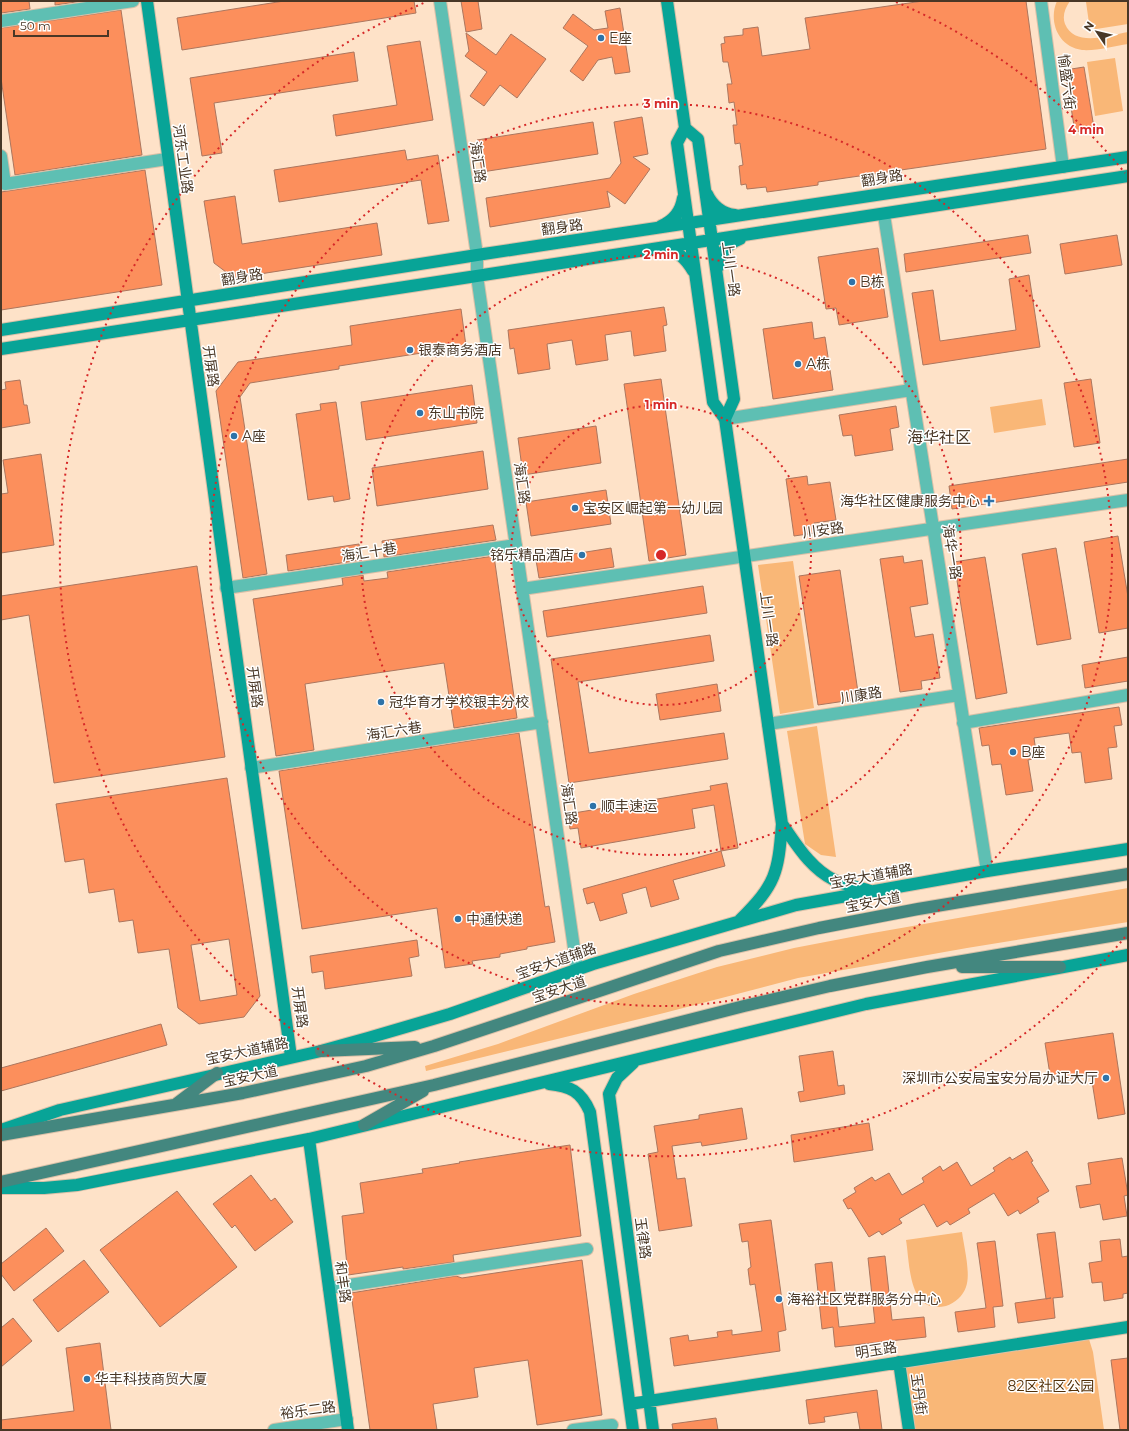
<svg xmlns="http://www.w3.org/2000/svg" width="1129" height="1431" font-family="Montserrat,'Noto Sans SC',sans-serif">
<rect width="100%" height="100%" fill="#fee2c8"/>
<path fill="#f9b777" d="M1057 1H1070C1065 8 1062 16 1065 24 1075 48 1109 35 1128 32V44C1114 46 1097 51 1082 50 1058 47 1048 21 1057 1Z
M1094 1H1128V24L1090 30 1086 2Z
M1115 58 1123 111 1095 116 1087 62Z
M1042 399 1046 425 994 433 990 407Z
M793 561 814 708 780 714 758 565Z
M817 726 836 857 821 855 805 844 787 731Z
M1128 888V922L967 948 798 978 664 1013 426 1071 425 1066 498 1044 634 994 717 967 794 948 867 934Z
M962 1232C964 1247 971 1274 966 1287 963 1296 955 1303 946 1306 908 1315 910 1264 906 1240Z
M1088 1336 1093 1352 1104 1430H914L904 1364Z"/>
<path fill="#fc8f5c" stroke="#ac765e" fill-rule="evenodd" d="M1 1H29L30 9 1 13Z
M55 1H83L55 5Z
M284 1H414L416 13 182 50 177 18Z
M461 1H478L482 29 466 32Z
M923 1H1026L1046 149 818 182V185L767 192 766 187 747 189 746 184 741 185 739 166 743 165 740 143 735 144 733 125H737L734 102 729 103 727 84H732L728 62H723L721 44 725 43 724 37 743 35V29L758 27 762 56 810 49 805 18Z
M620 8 630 72 615 74 612 57 598 60 583 81 570 71 588 46 563 28 573 14 594 30 608 28 605 11Z
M121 10 142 155 15 175 1 78V28Z
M466 33 496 55 511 34 546 59 517 98 500 85 484 106 470 96 487 72 465 56 469 51Z
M420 41 433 120 336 136 333 115 397 105 387 46Z
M354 52 358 81 214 103 222 153 202 156 190 78Z
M1084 67 1094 128 1075 132 1065 70Z
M642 117 648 154 633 157 650 169 625 204 607 191 610 207 490 227 486 198 610 178 621 163 614 122Z
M593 122 598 154 482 172 477 140Z
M405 150 407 160 438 155 449 221 428 224 421 180 279 202 274 170Z
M145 170 162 285 1 310V192Z
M235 196 242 244 377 223 382 255 234 278 214 263 204 201Z
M1028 235 1031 253 906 272 904 254Z
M1117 235 1122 265 1065 274 1060 244Z
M878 248 888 317 839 325 836 308 826 309 818 257Z
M1029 275 1040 347 923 365 912 293 933 290 940 341 1016 330 1009 279Z
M664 307 667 325 663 326 666 351 634 356 631 331 605 335 608 360 576 365 572 340 559 342 547 344 550 369 518 374 514 348 510 349 508 330Z
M461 309 466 346 339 366V369L250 383 240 397 267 574 243 578 216 391 238 362 352 345 350 326Z
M812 322 814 339 825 337 833 390 773 399 763 329Z
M661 379 686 555 649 561 624 384Z
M1091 379 1100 443 1074 447 1064 383Z
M20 380 24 405H27L30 423 1 428V390L6 389 5 382Z
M472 385 477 423 366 440 361 402Z
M336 402 350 499 334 502 333 496 308 500 296 414 321 410 320 404Z
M896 406 899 427 890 429 893 450 855 456 852 435 843 436 839 415Z
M596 426 601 463 523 475 518 438Z
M483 451 488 489 377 506 372 468Z
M41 454 54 545 1 553V494L8 493 3 460Z
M1128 459V482L952 509 949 486Z
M807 476 808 485 830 482 836 520 814 523 815 533 794 536 786 479Z
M606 490 611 524 531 536 526 502Z
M493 525 496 540 384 557 382 541Z
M1118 536 1128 597V628L1099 633 1084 542Z
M359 544 361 560 288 571 286 555Z
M611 548 614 567 539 578 536 560Z
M1056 548 1071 639 1037 645 1022 554Z
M494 556 517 718 454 728 444 663 330 680 305 684 314 750 276 756 253 599 343 585 342 578 363 575 364 581 388 578 387 572Z
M903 556 904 563 922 560 928 604 910 607 915 637 933 634 940 678 921 681 922 689 900 692 880 559Z
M985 557 1007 693 976 699 954 562Z
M197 566 225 757 54 783 29 615 1 620V596Z
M840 570 859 699 818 705 799 576Z
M703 586 707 613 547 637 543 611Z
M710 635 714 661 578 682 589 753 724 733 728 759 569 783 551 659Z
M1128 657V681L1085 688 1082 665Z
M717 684 721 711 660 720 656 694Z
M1119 707 1122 725 1114 726 1117 747 1108 748 1112 779 1085 783 1081 752 1072 753 1069 733 1034 738 1037 758 1028 760 1033 791 1006 795 1001 764 992 765 989 745 982 746 979 728Z
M519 733 545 907 549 906 555 942 527 947V949L500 954V957L472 961 473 964 445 968 437 908 302 929 279 771Z
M227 778 260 996 244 1017 199 1024 178 1008 169 949 138 953 133 920 119 922 114 889 89 893 84 859 65 862 56 804ZM229 939 237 995 200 1001 191 945Z
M727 783 738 848 721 851 714 805 692 809 695 828 667 833 581 848 578 828 570 829 568 814 711 790 710 786Z
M721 851 725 866 673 880 679 899 651 907 646 887 622 894 627 913 600 921 594 902 587 904 583 889Z
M417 940 419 956 409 958 412 976 325 989 323 971 312 973 310 956Z
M161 1024 167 1045 1 1091V1068Z
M1113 1033 1125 1114 1098 1119 1091 1075 1051 1081 1045 1043Z
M833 1051 838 1086 844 1085 845 1094 800 1102 798 1092 804 1091 799 1056Z
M742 1108 747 1139 702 1146 701 1142 672 1146 677 1179 685 1178 692 1226 659 1231 648 1154 658 1152 654 1126 699 1119V1115Z
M869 1123 873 1150 794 1162 791 1135Z
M570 1145 581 1236 453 1255 454 1262 403 1269V1267L348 1275 342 1216 364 1213 360 1183 423 1173 422 1169 460 1163 459 1162Z
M1027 1151 1033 1161 1031 1162 1049 1191 1037 1198 1039 1202 1020 1214 1018 1210 1008 1216 994 1193 968 1209 970 1213 950 1225 947 1221 937 1227 924 1204 899 1219 902 1223 882 1235 879 1231 869 1237 851 1208 848 1209 843 1200 856 1192 854 1188 872 1177 875 1181 889 1173 902 1195 924 1182 922 1178 940 1166 943 1171 957 1162 971 1186 995 1171 993 1168 1010 1157 1012 1160Z
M1122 1158 1128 1195 1124 1196 1127 1216 1103 1220 1100 1204 1080 1208 1076 1186 1091 1184 1088 1163Z
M251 1175 271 1201 275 1198 293 1222 255 1251 235 1225 232 1228 213 1204Z
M177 1191 237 1267 160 1327 100 1250Z
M771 1220 786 1330 778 1332 780 1351 674 1366 670 1338 688 1335 689 1341 718 1337 717 1332 732 1330V1335L762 1331 755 1284 750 1285 748 1269 751 1267 748 1241 742 1242 739 1224Z
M46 1228 64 1251 14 1291 1 1274V1264Z
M1055 1232 1063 1297 1053 1298 1055 1318 1018 1323 1015 1303 1051 1298 1046 1299 1037 1234Z
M1120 1239 1122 1257 1128 1256V1293L1123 1294V1298L1104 1301 1102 1282 1092 1283 1089 1263 1102 1261 1100 1241Z
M995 1241 1003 1306 993 1307 995 1327 958 1332 955 1312 986 1308 977 1243Z
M885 1256 892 1320 924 1317 926 1337 835 1347 833 1327 822 1329 815 1264 832 1262 839 1327 875 1323 868 1258Z
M84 1260 109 1292 58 1332 33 1300Z
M582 1260 602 1415 537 1425 528 1360 474 1368 478 1397 433 1404 437 1430H370L351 1293 456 1276 462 1278Z
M13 1318 32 1341 1 1367V1328Z
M100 1343 111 1430H1V1420L74 1411 66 1348Z
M1128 1358V1430H1120L1111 1360Z
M877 1390 882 1430H860L857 1412 824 1417 825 1422 809 1424 806 1400Z
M716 1418 718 1430H673L672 1424Z"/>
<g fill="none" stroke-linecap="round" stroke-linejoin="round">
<defs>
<path id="street" d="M440 1 477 255V276L577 969
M1041 1 1063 167
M1 21 133 1
M1 156 5 184 167 159
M884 215 987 871
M725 419 911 390
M226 588 516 545
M522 589 1128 500
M963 723 1128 695
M768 724 959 695
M251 768 542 722
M329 1288 587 1249
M274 1430 347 1419
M573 1430 612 1425"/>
<path id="secondary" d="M147 1 291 1057
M667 1 685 128 677 143 713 402 725 419 782 824C778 874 776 884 740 920
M685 128 698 139 734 399 725 419
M707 194C712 205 722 214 735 215
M661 226C673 221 681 211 683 198
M665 249C679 251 687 260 693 271
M718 267C720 253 727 244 740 239
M1 330 477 255 1128 157
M1 349 1128 176
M782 824C797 845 810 868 834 880 845 885 858 887 870 891
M633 1063 617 1078 609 1094 653 1430
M549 1084C570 1086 581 1091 590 1112L633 1430
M1 1130 60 1110 321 1051 368 1038 450 1014 593 964 796 905 987 871 1128 849
M309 1139 348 1430
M1 1188H44L77 1185 309 1139 866 1004 1128 955
M899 1362 909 1430
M630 1404 1128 1327"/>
<path id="primary" d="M962 967H1060
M321 1051 415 1047
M176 1104 217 1073
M364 1125 423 1091
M1 1135 243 1093 366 1066 434 1046 719 951 819 928 918 909 1128 874
M1 1182 434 1085 744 1006 830 986 927 967 1128 933"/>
</defs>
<use href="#street" stroke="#dac0a8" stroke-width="14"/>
<use href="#secondary" stroke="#dac0a8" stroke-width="14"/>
<use href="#primary" stroke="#dac0a8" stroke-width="14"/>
<use href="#street" stroke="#5ebfb3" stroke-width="12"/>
<use href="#secondary" stroke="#08a497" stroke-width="12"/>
<use href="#primary" stroke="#43877f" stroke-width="12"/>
</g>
<g fill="none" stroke="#d62828" stroke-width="2" stroke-dasharray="2 4">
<circle cx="661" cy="555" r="150"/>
<circle cx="661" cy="555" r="300"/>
<circle cx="661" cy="555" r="451"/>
<path d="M1125 937A601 601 0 1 1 426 2M896 2A601 601 0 0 1 1125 173"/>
</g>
<g fill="#2e73a8" stroke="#fff" stroke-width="1.5">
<circle cx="601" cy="38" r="4"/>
<circle cx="852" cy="282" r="4"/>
<circle cx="410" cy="350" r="4"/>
<circle cx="798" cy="364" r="4"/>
<circle cx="420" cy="413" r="4"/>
<circle cx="234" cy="436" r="4"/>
<path d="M987 495h4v4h4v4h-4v4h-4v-4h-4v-4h4z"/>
<circle cx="575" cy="508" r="4"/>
<circle cx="582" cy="555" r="4"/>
<circle cx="381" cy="702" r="4"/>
<circle cx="1013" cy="752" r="4"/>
<circle cx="593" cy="806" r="4"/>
<circle cx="458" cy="919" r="4"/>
<circle cx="1106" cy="1078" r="4"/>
<circle cx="779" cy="1299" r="4"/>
<circle cx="87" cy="1379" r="4"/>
</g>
<g text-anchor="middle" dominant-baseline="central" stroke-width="3" stroke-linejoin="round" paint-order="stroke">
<g font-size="14" fill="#493726" stroke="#fff" text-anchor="start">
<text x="609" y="38">E座</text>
<text x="860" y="282">B栋</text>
<text x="418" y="350">银泰商务酒店</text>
<text x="806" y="364">A栋</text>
<text x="428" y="413">东山书院</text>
<text x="242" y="436">A座</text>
<text x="980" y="501" text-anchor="end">海华社区健康服务中心</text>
<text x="583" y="508">宝安区崛起第一幼儿园</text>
<text x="574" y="555" text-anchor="end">铭乐精品酒店</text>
<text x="389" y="702">冠华育才学校银丰分校</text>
<text x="1021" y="752">B座</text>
<text x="601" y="806">顺丰速运</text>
<text x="466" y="919">中通快递</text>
<text x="1098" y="1078" text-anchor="end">深圳市公安局宝安分局办证大厅</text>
<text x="787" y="1299">海裕社区党群服务分中心</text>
<text x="95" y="1379">华丰科技商贸大厦</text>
</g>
<g font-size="14" fill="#493726" stroke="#fff">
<text transform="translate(1067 82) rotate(83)">愉盛六街</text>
<text transform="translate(183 159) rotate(82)">河东工业路</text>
<text transform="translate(478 162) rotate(82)">海汇路</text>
<text transform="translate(882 178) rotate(-9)">翻身路</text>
<text transform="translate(562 227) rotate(-8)">翻身路</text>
<text transform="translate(731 269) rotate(82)">上川一路</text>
<text transform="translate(242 277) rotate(-9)">翻身路</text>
<text transform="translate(211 366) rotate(82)">开屏路</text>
<text transform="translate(522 483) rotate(82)">海汇路</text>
<text transform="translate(823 530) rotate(-8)">川安路</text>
<text transform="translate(369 552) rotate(-9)">海汇十巷</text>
<text transform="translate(952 552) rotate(81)">海华一路</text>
<text transform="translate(769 619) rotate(82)">上川一路</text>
<text transform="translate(255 687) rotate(82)">开屏路</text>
<text transform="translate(861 695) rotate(-9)">川康路</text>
<text transform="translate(394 731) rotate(-9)">海汇六巷</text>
<text transform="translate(569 804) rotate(82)">海汇路</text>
<text transform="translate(871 876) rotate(-10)">宝安大道辅路</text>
<text transform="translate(873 902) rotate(-11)">宝安大道</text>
<text transform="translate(556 961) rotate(-19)">宝安大道辅路</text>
<text transform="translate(559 989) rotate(-18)">宝安大道</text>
<text transform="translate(300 1007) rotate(82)">开屏路</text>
<text transform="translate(247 1051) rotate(-12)">宝安大道辅路</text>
<text transform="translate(250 1076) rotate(-12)">宝安大道</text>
<text transform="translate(643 1238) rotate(82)">玉律路</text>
<text transform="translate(343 1282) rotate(82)">和丰路</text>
<text transform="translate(876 1350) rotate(-9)">明玉路</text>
<text transform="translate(919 1394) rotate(82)">玉丹街</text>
<text transform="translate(308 1410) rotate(-8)">裕乐二路</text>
</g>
<g font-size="14" fill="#533109" stroke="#fff">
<text x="1051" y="1386">82区社区公园</text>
</g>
<g font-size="16" fill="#493726" stroke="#fff">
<text x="939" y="437">海华社区</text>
</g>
</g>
<circle cx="661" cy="555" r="6" fill="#d62828" stroke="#fff" stroke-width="2"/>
<g font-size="12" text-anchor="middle" font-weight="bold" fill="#d62828" stroke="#fff" stroke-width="3" stroke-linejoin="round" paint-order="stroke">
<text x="661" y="108">3 min</text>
<text x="1086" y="134">4 min</text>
<text x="661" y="259">2 min</text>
<text x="661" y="409">1 min</text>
</g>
<rect width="1129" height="1431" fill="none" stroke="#493726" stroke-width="4"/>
<g transform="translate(1097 32) rotate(305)" stroke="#ffffff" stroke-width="3" paint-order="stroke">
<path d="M0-3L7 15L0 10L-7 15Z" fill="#493726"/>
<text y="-6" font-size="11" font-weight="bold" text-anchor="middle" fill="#493726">N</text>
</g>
<path d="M14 30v6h94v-6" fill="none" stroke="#493726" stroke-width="2"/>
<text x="20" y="30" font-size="12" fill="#493726" stroke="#ffffff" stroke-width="3" paint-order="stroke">50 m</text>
</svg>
